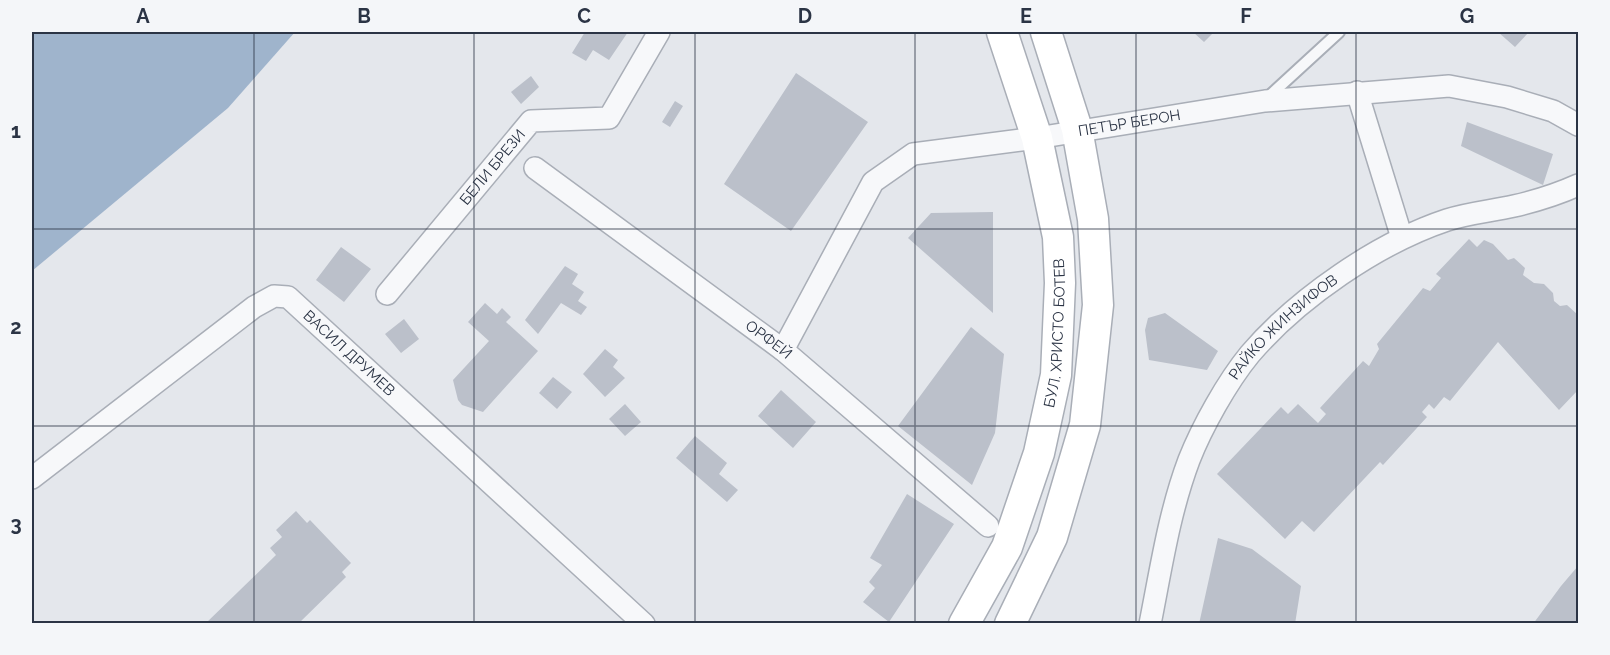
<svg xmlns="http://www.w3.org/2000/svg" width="1610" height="655" font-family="Raleway,sans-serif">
<rect width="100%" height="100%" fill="#e4e7ec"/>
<path fill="#9fb4cc" d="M32 32H295L228 108 32 271Z"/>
<path fill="#bbc0ca" d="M585 32H628L609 60 593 50 586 61 572 53Z
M1193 32H1214L1204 42Z
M1498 32H1529L1515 47Z
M796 73 868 122 791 231 724 184Z
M531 76 539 87 521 104 511 92Z
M675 101 683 106 670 127 662 122Z
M1467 122 1553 154 1543 185 1461 146Z
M993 212V313L908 238 931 213Z
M1469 239 1477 247 1484 240 1493 244 1508 260 1514 258 1525 268 1523 275 1534 283 1544 284 1553 293 1554 301 1560 306 1567 305 1578 315V390L1559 410 1498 342 1450 401 1444 397 1434 409 1429 404 1422 412 1427 417 1383 465 1380 462 1314 532 1302 521 1285 539 1217 474 1281 407 1288 414 1298 404 1318 423 1326 414 1320 408 1363 361 1369 366 1379 349 1377 344 1423 288 1430 291 1441 278 1436 274Z
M341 247 371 269 344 302 316 280Z
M565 266 578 274 572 284 584 292 578 301 587 307 581 315 561 303 538 334 525 320Z
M485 303 497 314 502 308 511 317 506 322 538 351 483 412 462 405 458 400 453 380 489 341 468 322Z
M1165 313 1218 351 1207 370 1149 360 1145 330 1148 318Z
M404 319 419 339 401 353 385 334Z
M971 327 1004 354 995 433 972 485 898 426Z
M605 349 618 360 613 367 625 378 605 397 583 374Z
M553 377 572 392 557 409 539 393Z
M781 390 816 422 793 448 758 416Z
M625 404 641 422 625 436 609 419Z
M695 436 727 463 719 474 738 490 727 502 676 458Z
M907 494 954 524 889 622 863 602 875 588 869 582 882 565 870 558Z
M296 511 307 523 310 520 351 563 342 572 346 577 298 624H205L276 555 270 548 282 537 276 530Z
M1218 538 1252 549 1301 586 1295 624H1199Z
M1578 566V624H1533L1561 586Z"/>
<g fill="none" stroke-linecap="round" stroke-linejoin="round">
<defs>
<path id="lane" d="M1267 98 1339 32"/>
<g id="street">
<path d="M1357 92 1402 238"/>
<path id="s1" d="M535 168 783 350 988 526"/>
<path id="s2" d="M387 294 531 121 609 118 659 32"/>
<path id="s3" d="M783 350 873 182 913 154 1037 138 1265 101 1449 86 1507 97 1553 111 1578 125"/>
<path id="s4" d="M32 478 254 307 274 296 288 297 644 624"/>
<path id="s5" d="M1150 624C1161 569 1169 513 1189 460 1202 427 1227 382 1250 354 1298 298 1378 243 1447 220 1468 213 1492 211 1514 206 1536 201 1558 194 1578 185"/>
</g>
<g id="secondary">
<path id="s6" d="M964 624 1007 547 1039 453 1056 375 1060 283 1058 237 1037 138 1002 32"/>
<path d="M1010 624 1052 537 1085 425 1098 305 1093 219 1077 129 1046 32"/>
</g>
</defs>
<use href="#lane" stroke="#a9aeb7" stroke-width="14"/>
<use href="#street" stroke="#a9aeb7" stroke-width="24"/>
<use href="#secondary" stroke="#a9aeb7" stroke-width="33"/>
<use href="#lane" stroke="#f7f8fa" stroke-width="10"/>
<use href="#street" stroke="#f7f8fa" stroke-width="21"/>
<use href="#secondary" stroke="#fff" stroke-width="30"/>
</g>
<path fill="none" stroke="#2b3445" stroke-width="1.5" stroke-opacity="0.55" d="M254 32V624M474 32V624M695 32V624M915 32V624M1136 32V624M1356 32V624M32 229H1578M32 426H1578"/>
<g text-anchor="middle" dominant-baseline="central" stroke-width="4.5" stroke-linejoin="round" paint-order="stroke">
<g font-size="15" fill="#2b3445" stroke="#f4f6f9">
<text stroke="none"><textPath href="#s3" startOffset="458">ПЕТЪР БЕРОН</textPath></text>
<text stroke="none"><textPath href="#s2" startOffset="165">БЕЛИ БРЕЗИ</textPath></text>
<text stroke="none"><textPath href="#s5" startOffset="334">РАЙКО ЖИНЗИФОВ</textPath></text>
<text stroke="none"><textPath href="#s6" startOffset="309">БУЛ. ХРИСТО БОТЕВ</textPath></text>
<text stroke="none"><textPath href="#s1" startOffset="290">ОРФЕЙ</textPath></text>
<text stroke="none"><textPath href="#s4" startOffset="400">ВАСИЛ ДРУМЕВ</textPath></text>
</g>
</g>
<rect width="1610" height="655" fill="none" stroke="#f4f6f9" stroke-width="66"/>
<rect x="33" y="33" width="1544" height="589" fill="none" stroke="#2b3445" stroke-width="2"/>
<g font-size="20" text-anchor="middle" font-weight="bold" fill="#2b3445">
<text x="143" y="23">A</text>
<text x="364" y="23">B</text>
<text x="584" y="23">C</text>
<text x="805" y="23">D</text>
<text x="1026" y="23">E</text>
<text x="1246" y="23">F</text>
<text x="1467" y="23">G</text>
<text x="16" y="138">1</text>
<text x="16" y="334">2</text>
<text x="16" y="531">3</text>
</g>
</svg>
